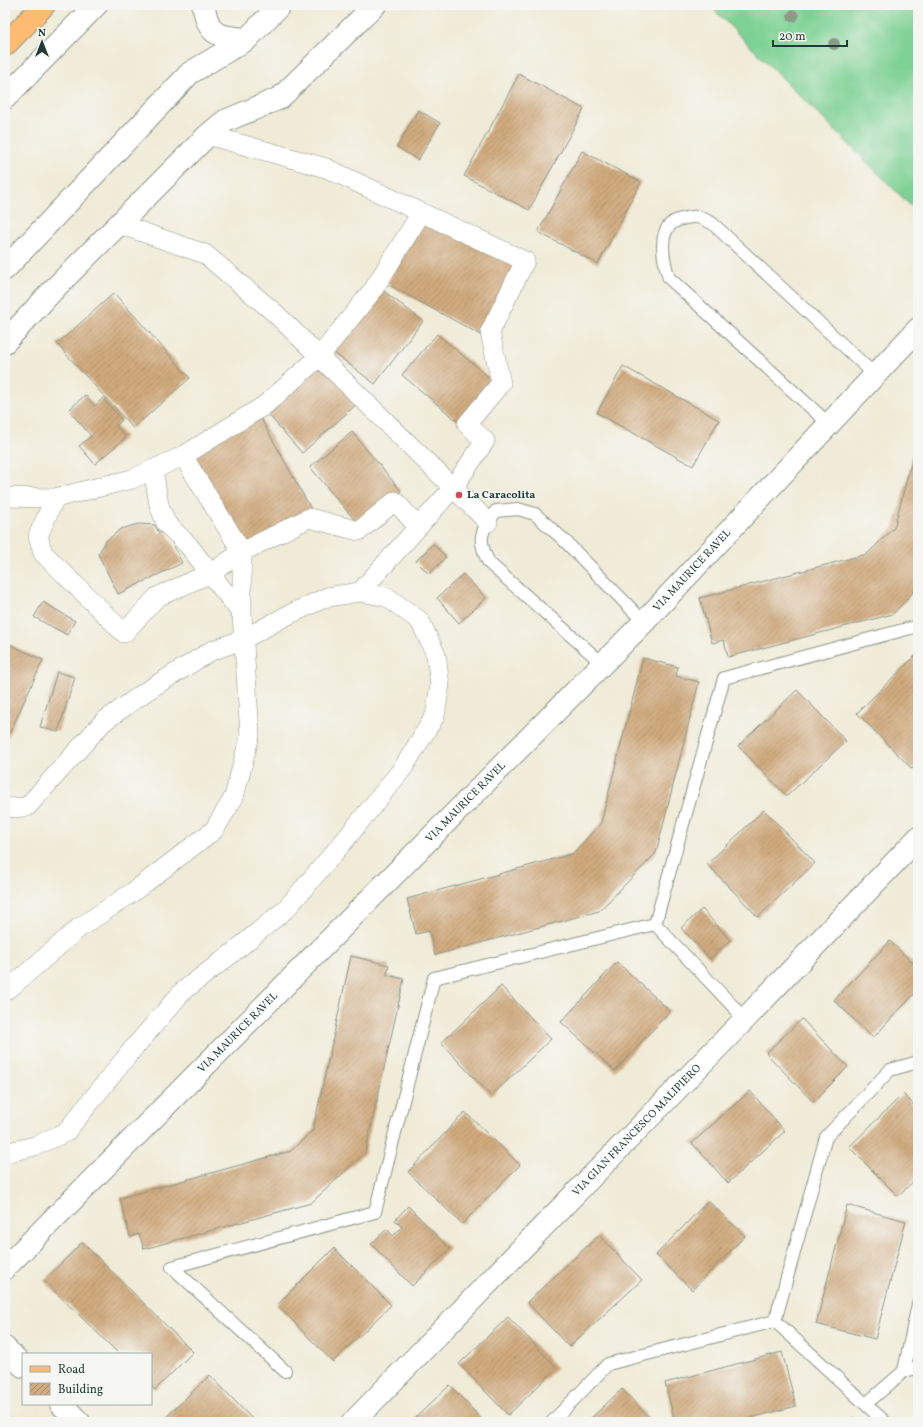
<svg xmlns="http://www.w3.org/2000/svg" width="923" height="1427" font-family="Vollkorn,serif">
<defs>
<pattern id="building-hatch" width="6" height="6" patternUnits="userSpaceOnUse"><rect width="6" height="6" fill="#d1ab7f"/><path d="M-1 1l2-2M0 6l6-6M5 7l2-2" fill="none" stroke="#a98c69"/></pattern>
</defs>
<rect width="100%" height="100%" fill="#f6f6f2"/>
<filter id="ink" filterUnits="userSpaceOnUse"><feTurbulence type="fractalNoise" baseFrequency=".025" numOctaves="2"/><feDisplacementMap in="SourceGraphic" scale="8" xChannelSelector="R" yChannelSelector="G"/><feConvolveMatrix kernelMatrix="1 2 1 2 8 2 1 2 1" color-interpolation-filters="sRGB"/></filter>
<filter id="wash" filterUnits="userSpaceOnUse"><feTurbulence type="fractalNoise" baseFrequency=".012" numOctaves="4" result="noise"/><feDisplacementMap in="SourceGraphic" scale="16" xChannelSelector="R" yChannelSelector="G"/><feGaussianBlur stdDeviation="0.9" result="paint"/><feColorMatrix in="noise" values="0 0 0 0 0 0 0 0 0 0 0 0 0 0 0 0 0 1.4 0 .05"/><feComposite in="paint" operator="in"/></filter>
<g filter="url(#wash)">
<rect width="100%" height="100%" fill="#f0ebd7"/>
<path fill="#7ed194" stroke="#4e8764" d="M709 5H918V213Z"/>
<g id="blocks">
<path fill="url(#building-hatch)" d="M519 74 584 109 529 210 464 176Z
M418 110 440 123 418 160 397 147Z
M582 151 641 182 598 264 538 232Z
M424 215 519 267 481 335 387 284Z
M381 289 423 321 375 384 333 352Z
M114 293 190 378 133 428 57 344Z
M437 334 496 383 462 425 402 375Z
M321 364 357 404 302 453 267 413Z
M623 366 719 420 693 466 597 413Z
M85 395 95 406 103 398 122 420 116 426 126 437 95 464 79 446 91 436 69 410Z
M260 417 311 509 241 548 190 455Z
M352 432 401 491 359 525 310 467Z
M918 437V587L893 614 728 657 724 640 712 643 700 598 867 554 894 528Z
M138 524 155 525 159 533 166 530 182 563 118 594 98 554 106 541 121 529Z
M433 544 446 557 429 574 416 561Z
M463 574 486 598 459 623 437 598Z
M43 602 75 621 67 635 34 617Z
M5 642 43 660 5 743Z
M915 656 918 659V763L912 769 857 713Z
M643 658 678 667 676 676 699 682 656 853 599 911 435 955 429 931 416 934 407 899 572 854 601 823Z
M57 672 75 677 58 732 40 727Z
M797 690 846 741 787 796 738 746Z
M764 810 815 863 758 917 707 864Z
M702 909 730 940 710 959 681 928Z
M890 941 918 968V990L873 1038 834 1000Z
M351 956 389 965 387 975 404 979 365 1153 311 1203 144 1249 139 1234 130 1237 120 1198 291 1151 313 1130Z
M617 962 670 1011 615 1071 561 1022Z
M501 986 551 1039 491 1096 441 1043Z
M802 1019 848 1067 813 1102 766 1053Z
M750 1091 785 1131 728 1183 692 1143Z
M903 1094 918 1109V1177L898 1196 849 1147Z
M465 1112 520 1165 462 1224 408 1172Z
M708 1201 745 1236 692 1290 656 1255Z
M847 1205 906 1221 875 1339 816 1324Z
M408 1206 450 1249 412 1286 371 1244 387 1229 393 1236 402 1227 395 1220Z
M599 1235 642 1280 569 1347 527 1302Z
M82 1242 193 1352 155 1390 151 1386V1354H119L44 1281Z
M334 1248 391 1305 333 1362 277 1305Z
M508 1317 557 1368 508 1415 459 1364Z
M782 1352 796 1406 736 1422H675L665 1383Z
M210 1375 255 1422H167L164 1419Z
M450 1385 484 1422H411Z
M622 1389 653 1422H587Z"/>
</g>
</g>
<g filter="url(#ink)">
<use href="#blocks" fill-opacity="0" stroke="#889486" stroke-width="1"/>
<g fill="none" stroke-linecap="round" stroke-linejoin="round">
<defs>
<path id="service" d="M829 424 669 278C663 260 655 224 682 219 686 218 693 216 697 217 702 218 707 221 712 223L875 375
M602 663 489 563C477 539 480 532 496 511L518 509 535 514 564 540 644 622
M655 924 745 1019
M775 1321 826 1137 890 1070 918 1062
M285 1371 172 1267 375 1212 434 978 655 924 724 678 918 626
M904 1371 918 1304
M866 1404 904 1371 918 1368
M552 1422 608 1364 775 1321 885 1422"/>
<path id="pedestrian" d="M208 135 326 168 525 261 490 332 501 383 467 424 485 441 453 488 360 592
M119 224 205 254 276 314 488 522
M183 456 242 552V614
M5 497 55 498 132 479 183 456 265 405 319 357 373 290 421 213
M55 498 38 536 43 553 124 633 157 597 211 573 242 552 309 518 359 531 395 501 418 527
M5 808 27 807 103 722 145 692 211 651 244 639 286 616 327 597 360 592 387 597 420 621 436 655 440 685 435 716 403 768 345 840 286 909 230 955 183 991 132 1050 66 1132 35 1146 5 1153
M5 990 11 987 79 928 133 892 214 830 234 797 250 735 242 614 189 546 166 523 159 505 153 469"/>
<g id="minor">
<path d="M203 5C210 37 216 36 247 39L280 5"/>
<path d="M5 269 190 73 247 39"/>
<path d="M5 342 55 288 208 135 225 121 280 98 375 5"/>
<path id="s1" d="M5 1268 644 622 918 329"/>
<path d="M5 1348 23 1366"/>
<path d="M61 1404 79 1422"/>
<path id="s2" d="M353 1422 745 1019 918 838"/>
</g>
<path id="tertiary" d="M5 98 96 5"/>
<path id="primary" d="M5 45 44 5"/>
</defs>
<use href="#service" stroke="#889486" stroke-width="14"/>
<use href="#pedestrian" stroke="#889486" stroke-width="20"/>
<use href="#minor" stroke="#889486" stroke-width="24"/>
<use href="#tertiary" stroke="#889486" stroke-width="24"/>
<use href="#primary" stroke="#889486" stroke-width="24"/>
<path stroke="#889486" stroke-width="2.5" stroke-dasharray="3 3" stroke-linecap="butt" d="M849 1422 853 1417"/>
<use href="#service" stroke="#fff" stroke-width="12"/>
<use href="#pedestrian" stroke="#fff" stroke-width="19"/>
<use href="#minor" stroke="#fff" stroke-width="22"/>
<use href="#tertiary" stroke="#fff" stroke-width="22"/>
<use href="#primary" stroke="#febb71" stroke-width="22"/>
</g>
<g fill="#889c88">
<circle cx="793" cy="16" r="6"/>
<circle cx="834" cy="44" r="6"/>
</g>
</g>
<circle fill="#d1495b" stroke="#f6f6f2" stroke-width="1.5" cx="459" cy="495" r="4"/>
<g text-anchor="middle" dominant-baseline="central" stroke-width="3" stroke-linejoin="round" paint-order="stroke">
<g font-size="11" font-weight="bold" fill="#1f3d34" stroke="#f6f6f2" text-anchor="start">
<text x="467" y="495">La Caracolita</text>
</g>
<g font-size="11" fill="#1f3d34" stroke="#f6f6f2">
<text stroke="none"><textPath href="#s1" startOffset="979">VIA MAURICE RAVEL</textPath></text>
<text stroke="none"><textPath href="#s1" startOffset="655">VIA MAURICE RAVEL</textPath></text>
<text stroke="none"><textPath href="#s1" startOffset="331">VIA MAURICE RAVEL</textPath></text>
<text stroke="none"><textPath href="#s2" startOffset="407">VIA GIAN FRANCESCO MALIPIERO</textPath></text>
</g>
</g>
<rect width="923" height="1427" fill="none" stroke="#f6f6f2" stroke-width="20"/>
<rect x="22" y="1353" width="130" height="52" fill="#f6f6f2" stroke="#a0aca6"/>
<rect x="30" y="1366" width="20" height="6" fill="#febb71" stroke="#a0aca6"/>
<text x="58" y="1373" font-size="12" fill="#1f3d34">Road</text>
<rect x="30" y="1383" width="20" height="12" fill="url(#building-hatch)" stroke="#a0aca6"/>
<text x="58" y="1393" font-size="12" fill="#1f3d34">Building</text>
<g transform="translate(42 42)" stroke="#f6f6f2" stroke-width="3" paint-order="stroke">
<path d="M0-3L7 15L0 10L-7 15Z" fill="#1f3d34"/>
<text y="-6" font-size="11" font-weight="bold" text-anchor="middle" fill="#1f3d34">N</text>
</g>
<path d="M773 40v6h74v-6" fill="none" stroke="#1f3d34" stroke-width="2"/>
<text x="779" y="40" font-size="12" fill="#1f3d34" stroke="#f6f6f2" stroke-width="3" paint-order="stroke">20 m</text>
</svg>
